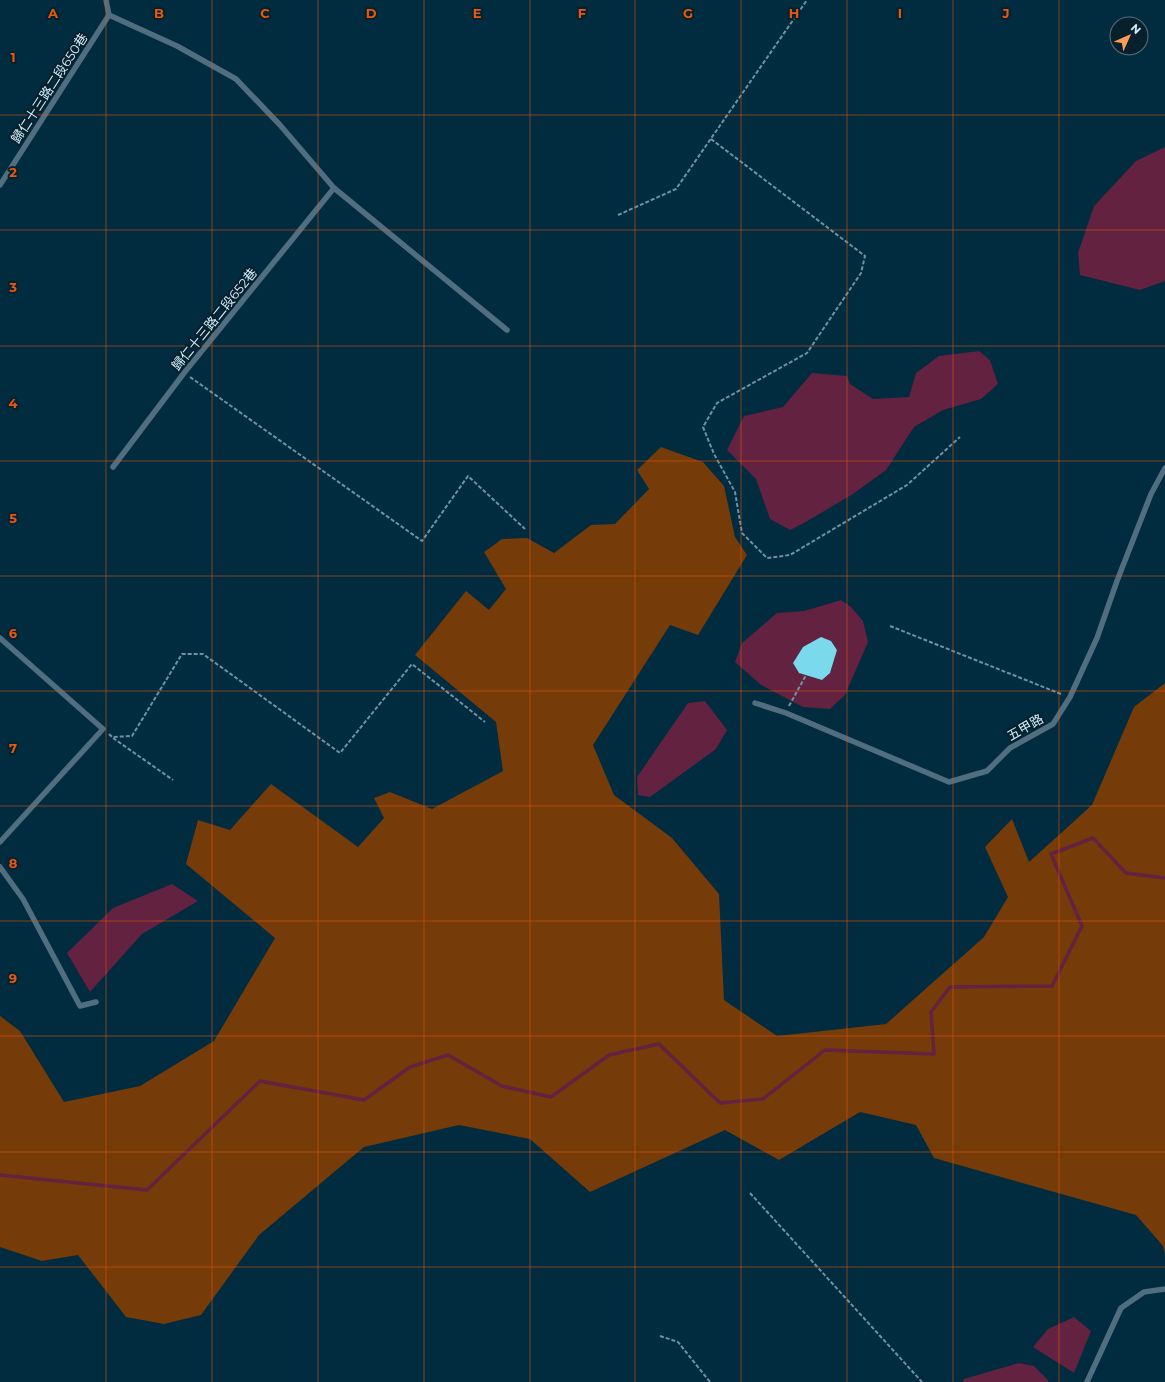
<svg xmlns="http://www.w3.org/2000/svg" width="1165" height="1382" font-family="Montserrat,'Noto Sans TC',sans-serif">
<rect width="100%" height="100%" fill="#012b3e"/>
<path fill="#753b09" d="M661 447 703 462 724 486 735 537 747 555 698 635 670 625 593 745 614 795 672 838 719 894 724 1000 777 1036 886 1024 984 937 1008 897 985 847 1012 819 1029 862 1092 805 1134 707 1165 683V1255L1163 1246 1136 1215 934 1158 916 1125 860 1112 779 1160 725 1130 590 1192 530 1139 459 1125 364 1147 259 1235 201 1315 164 1324 126 1317 78 1255 42 1261 0 1247V1016L20 1031 64 1102 140 1086 214 1041 275 938 186 864 198 820 230 830 271 784 358 847 384 818 374 798 390 792 432 809 503 771 496 722 415 655 466 591 489 610 506 589 484 552 502 539 527 538 554 553 591 525 615 524 649 489 637 470Z"/>
<path fill="#622240" fill-rule="evenodd" d="M1165 147V281L1140 290 1080 275 1078 253 1094 206 1136 161Z
M979 351 990 360 998 384 981 399 943 410 914 427 886 470 853 494 804 523 790 530 770 519 756 479 727 450 744 416 783 407 812 373 847 376 850 384 873 399 909 397 916 373 939 356Z
M841 600 851 607 863 621 868 642 845 695 830 709 803 707 761 685 735 662 742 643 777 613 804 611ZM831 641 837 650 830 673 822 680 799 673 793 663 803 647Z
M705 701 727 730 716 749 650 797 638 795 637 777 688 703Z
M172 884 198 901 142 934 90 992 67 953 113 908Z
M1074 1317 1091 1331 1074 1373 1033 1347 1048 1329Z
M1019 1363 1034 1366 1048 1380V1382H963L964 1379Z"/>
<g fill="none" stroke-linecap="round" stroke-linejoin="round">
<path stroke="#622240" stroke-width="3.5" d="M0 1175 147 1190 260 1081 364 1100 410 1067 448 1055 502 1086 551 1097 609 1055 659 1044 720 1103 763 1099 825 1050 934 1054 931 1012 950 987 1052 986 1082 926 1051 854 1093 838 1126 873 1165 878"/>
</g>
<path fill="#7bd9ee" d="M821 637 831 641 837 650 830 673 822 680 799 673 793 663 803 647Z"/>
<g fill="none" stroke-linecap="round" stroke-linejoin="round">
<path stroke="#7092a4" stroke-width="2" stroke-dasharray="4 2" stroke-linecap="butt" d="M711 139 865 256 861 273 807 353 717 403 703 427 714 454 735 492 742 533 767 558 790 555 907 485 960 437
M618 215 676 189 807 0
M190 377 422 541 468 476 525 529
M890 626 1061 694
M789 706 806 675
M109 734 112 737 132 736 182 654H203L340 753 412 664 485 722
M113 738 173 780
M750 1193 922 1382
M660 1336 678 1342 710 1382"/>
<path stroke="#506e80" stroke-width="5.5" d="M109 15 177 46 236 79 280 125 334 188 184 373 113 467
M0 185 109 15 106 0
M334 188 507 330
M0 638 103 729 0 842
M755 703 786 713 949 782 987 771 1010 748 1053 724 1070 697 1097 638 1117 581 1151 494 1165 468
M0 867 23 899 80 1006 96 1002
M1087 1382 1121 1308 1144 1292 1165 1289"/>
</g>
<path fill="none" stroke="#e8590c" stroke-width="1" stroke-opacity="0.55" d="M106 0V1382M212 0V1382M318 0V1382M424 0V1382M530 0V1382M635 0V1382M741 0V1382M847 0V1382M953 0V1382M1059 0V1382M0 115H1165M0 230H1165M0 346H1165M0 461H1165M0 576H1165M0 691H1165M0 806H1165M0 921H1165M0 1036H1165M0 1152H1165M0 1267H1165"/>
<g text-anchor="middle" dominant-baseline="central" stroke-width="4" stroke-linejoin="round" paint-order="stroke">
<g font-size="13" fill="#d1edfe" stroke="#08202c">
<text transform="translate(49 88) rotate(-57)">歸仁十三路二段650巷</text>
<text transform="translate(214 319) rotate(-51)">歸仁十三路二段652巷</text>
<text transform="translate(1025 727) rotate(-30)">五甲路</text>
</g>
</g>
<g font-size="13" text-anchor="middle" font-weight="bold" fill="#e8590c" stroke="#08202c" stroke-width="4" stroke-linejoin="round" paint-order="stroke">
<text x="53" y="18">A</text>
<text x="159" y="18">B</text>
<text x="265" y="18">C</text>
<text x="371" y="18">D</text>
<text x="477" y="18">E</text>
<text x="582" y="18">F</text>
<text x="688" y="18">G</text>
<text x="794" y="18">H</text>
<text x="900" y="18">I</text>
<text x="1006" y="18">J</text>
<text x="13" y="62">1</text>
<text x="13" y="177">2</text>
<text x="13" y="292">3</text>
<text x="13" y="408">4</text>
<text x="13" y="523">5</text>
<text x="13" y="638">6</text>
<text x="13" y="753">7</text>
<text x="13" y="868">8</text>
<text x="13" y="983">9</text>
</g>
<g transform="translate(1129 36) rotate(45)"><circle r="19" fill="#08202c" stroke="#587280"/>
<path d="M0-3L7 15L0 10L-7 15Z" fill="#fe9c57"/>
<text y="-6" font-size="11" font-weight="bold" text-anchor="middle" fill="#d1edfe">N</text>
</g>
</svg>
